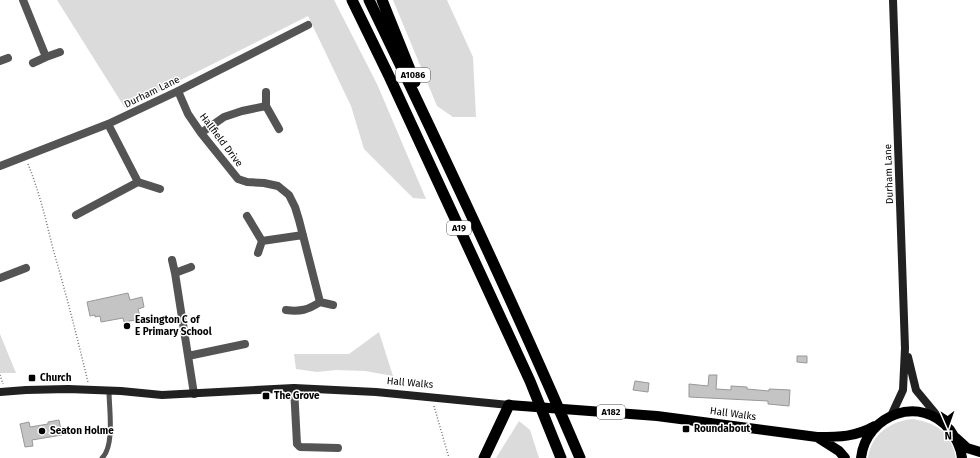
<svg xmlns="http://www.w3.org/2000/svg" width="980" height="458" font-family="'Fira Sans',sans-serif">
<rect width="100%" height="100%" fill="#fff"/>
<path fill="#dbdbdb" d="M57 0H334L377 84 426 199 413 198 364 149 351 106 308 16 125 108Z
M393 0H447L473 57 476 117H453L437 106Z
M379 332 393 376 365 371 336 370 317 372 296 369 294 354H349Z
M0 334 16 373H0Z
M913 419C939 424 950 432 956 458H868C871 434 891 421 913 419Z
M519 421 530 430 539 458H496Z"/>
<path fill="#c4c4c4" stroke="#989898" d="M128 293 130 300 142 297 144 307 138 309 141 319 124 322 123 318 101 322 100 316 95 317V315L90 316 87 302Z
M797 356H807V363L797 362Z
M709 375H717L716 389 731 390V386L747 387V389L769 391V389L790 390 789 406 768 404V401L689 397V384L708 386Z
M635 381 649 383 648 392 633 390Z
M59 420 62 435 32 440 33 446 25 447 20 424 29 422 30 427 48 424V422Z"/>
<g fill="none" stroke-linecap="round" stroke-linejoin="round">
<path stroke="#767676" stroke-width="1.5" stroke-dasharray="1 2" stroke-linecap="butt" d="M28 164C39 191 46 220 53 249 66 293 77 337 88 382
M0 375 3 384
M434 406 449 458"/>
<path stroke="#545454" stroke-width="5" d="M102 458C115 446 109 408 109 391"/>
<path stroke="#545454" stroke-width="8" d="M23 0 46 57
M0 61 8 58
M33 63 46 57 60 52
M178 91 188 114 201 133 238 179 247 182 264 183 278 186 289 195 295 207 299 220 320 302
M266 92V106L279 129
M108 124 138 182
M201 133 224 117 242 111 266 106
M0 166 108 124 178 91 308 25
M76 215 138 182 160 189
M247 216 262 241 258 253
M262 241 303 235
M172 260 175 273
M191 267 175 273 194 394
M0 278 26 268
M286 310C300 312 308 310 320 302L333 305
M188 356 245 344
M294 388 297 444 300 447 338 448"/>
<path stroke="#212121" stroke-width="8" d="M908 357 916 390 940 419
M0 392 26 390 68 389 121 391 162 395 294 388 376 392 509 405
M891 416 903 390 905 348 893 0"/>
<path stroke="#000" stroke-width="10" d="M509 405 657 416 817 437C840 437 855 437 875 426
M817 437 839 451 845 458
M956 438 967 448 980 452
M861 458C866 414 921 394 950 430 956 439 961 447 962 458"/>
<path stroke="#000" stroke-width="11" d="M352 0 389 76 530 381 561 458
M369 0C442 151 514 303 580 458
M382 0 415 82
M484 458 509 405"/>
</g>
<g fill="#000" stroke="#fff" stroke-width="1.5">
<circle cx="127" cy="326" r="4"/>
<rect x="28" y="374" width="8" height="8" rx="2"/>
<rect x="262" y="392" width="8" height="8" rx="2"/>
<rect x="682" y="425" width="8" height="8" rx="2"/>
<circle cx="42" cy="431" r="4"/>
</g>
<g text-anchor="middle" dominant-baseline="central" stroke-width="3" stroke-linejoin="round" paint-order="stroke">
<g fill="#fff" stroke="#4c4c4c" stroke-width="1">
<rect x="396" y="68" width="34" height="14" rx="3"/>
<rect x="447" y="221" width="24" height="14" rx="3"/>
<rect x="597" y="405" width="28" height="14" rx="3"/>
</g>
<g font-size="9" font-weight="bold" fill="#000">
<text x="413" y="75">A1086</text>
<text x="459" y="228">A19</text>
<text x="611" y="412">A182</text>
</g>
<g font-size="10" fill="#000" stroke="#fff">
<text transform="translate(152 92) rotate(-26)">Durham Lane</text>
<text transform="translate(221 140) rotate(53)">Hallfield Drive</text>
<text transform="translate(889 174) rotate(-92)">Durham Lane</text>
<text transform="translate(410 383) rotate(5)">Hall Walks</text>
<text transform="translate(733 414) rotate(8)">Hall Walks</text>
</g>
<g font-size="10" font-weight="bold" fill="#000" stroke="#fff" text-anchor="start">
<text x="135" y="320">Easington C of<tspan x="135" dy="12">E Primary School</tspan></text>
<text x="40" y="378">Church</text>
<text x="274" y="396">The Grove</text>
<text x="694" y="429">Roundabout</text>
<text x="50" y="431">Seaton Holme</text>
</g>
</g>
<g transform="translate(948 426) rotate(178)" stroke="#ffffff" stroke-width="3" paint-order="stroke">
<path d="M0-3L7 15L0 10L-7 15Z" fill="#000000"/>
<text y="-6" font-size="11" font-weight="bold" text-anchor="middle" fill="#000000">N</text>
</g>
</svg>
